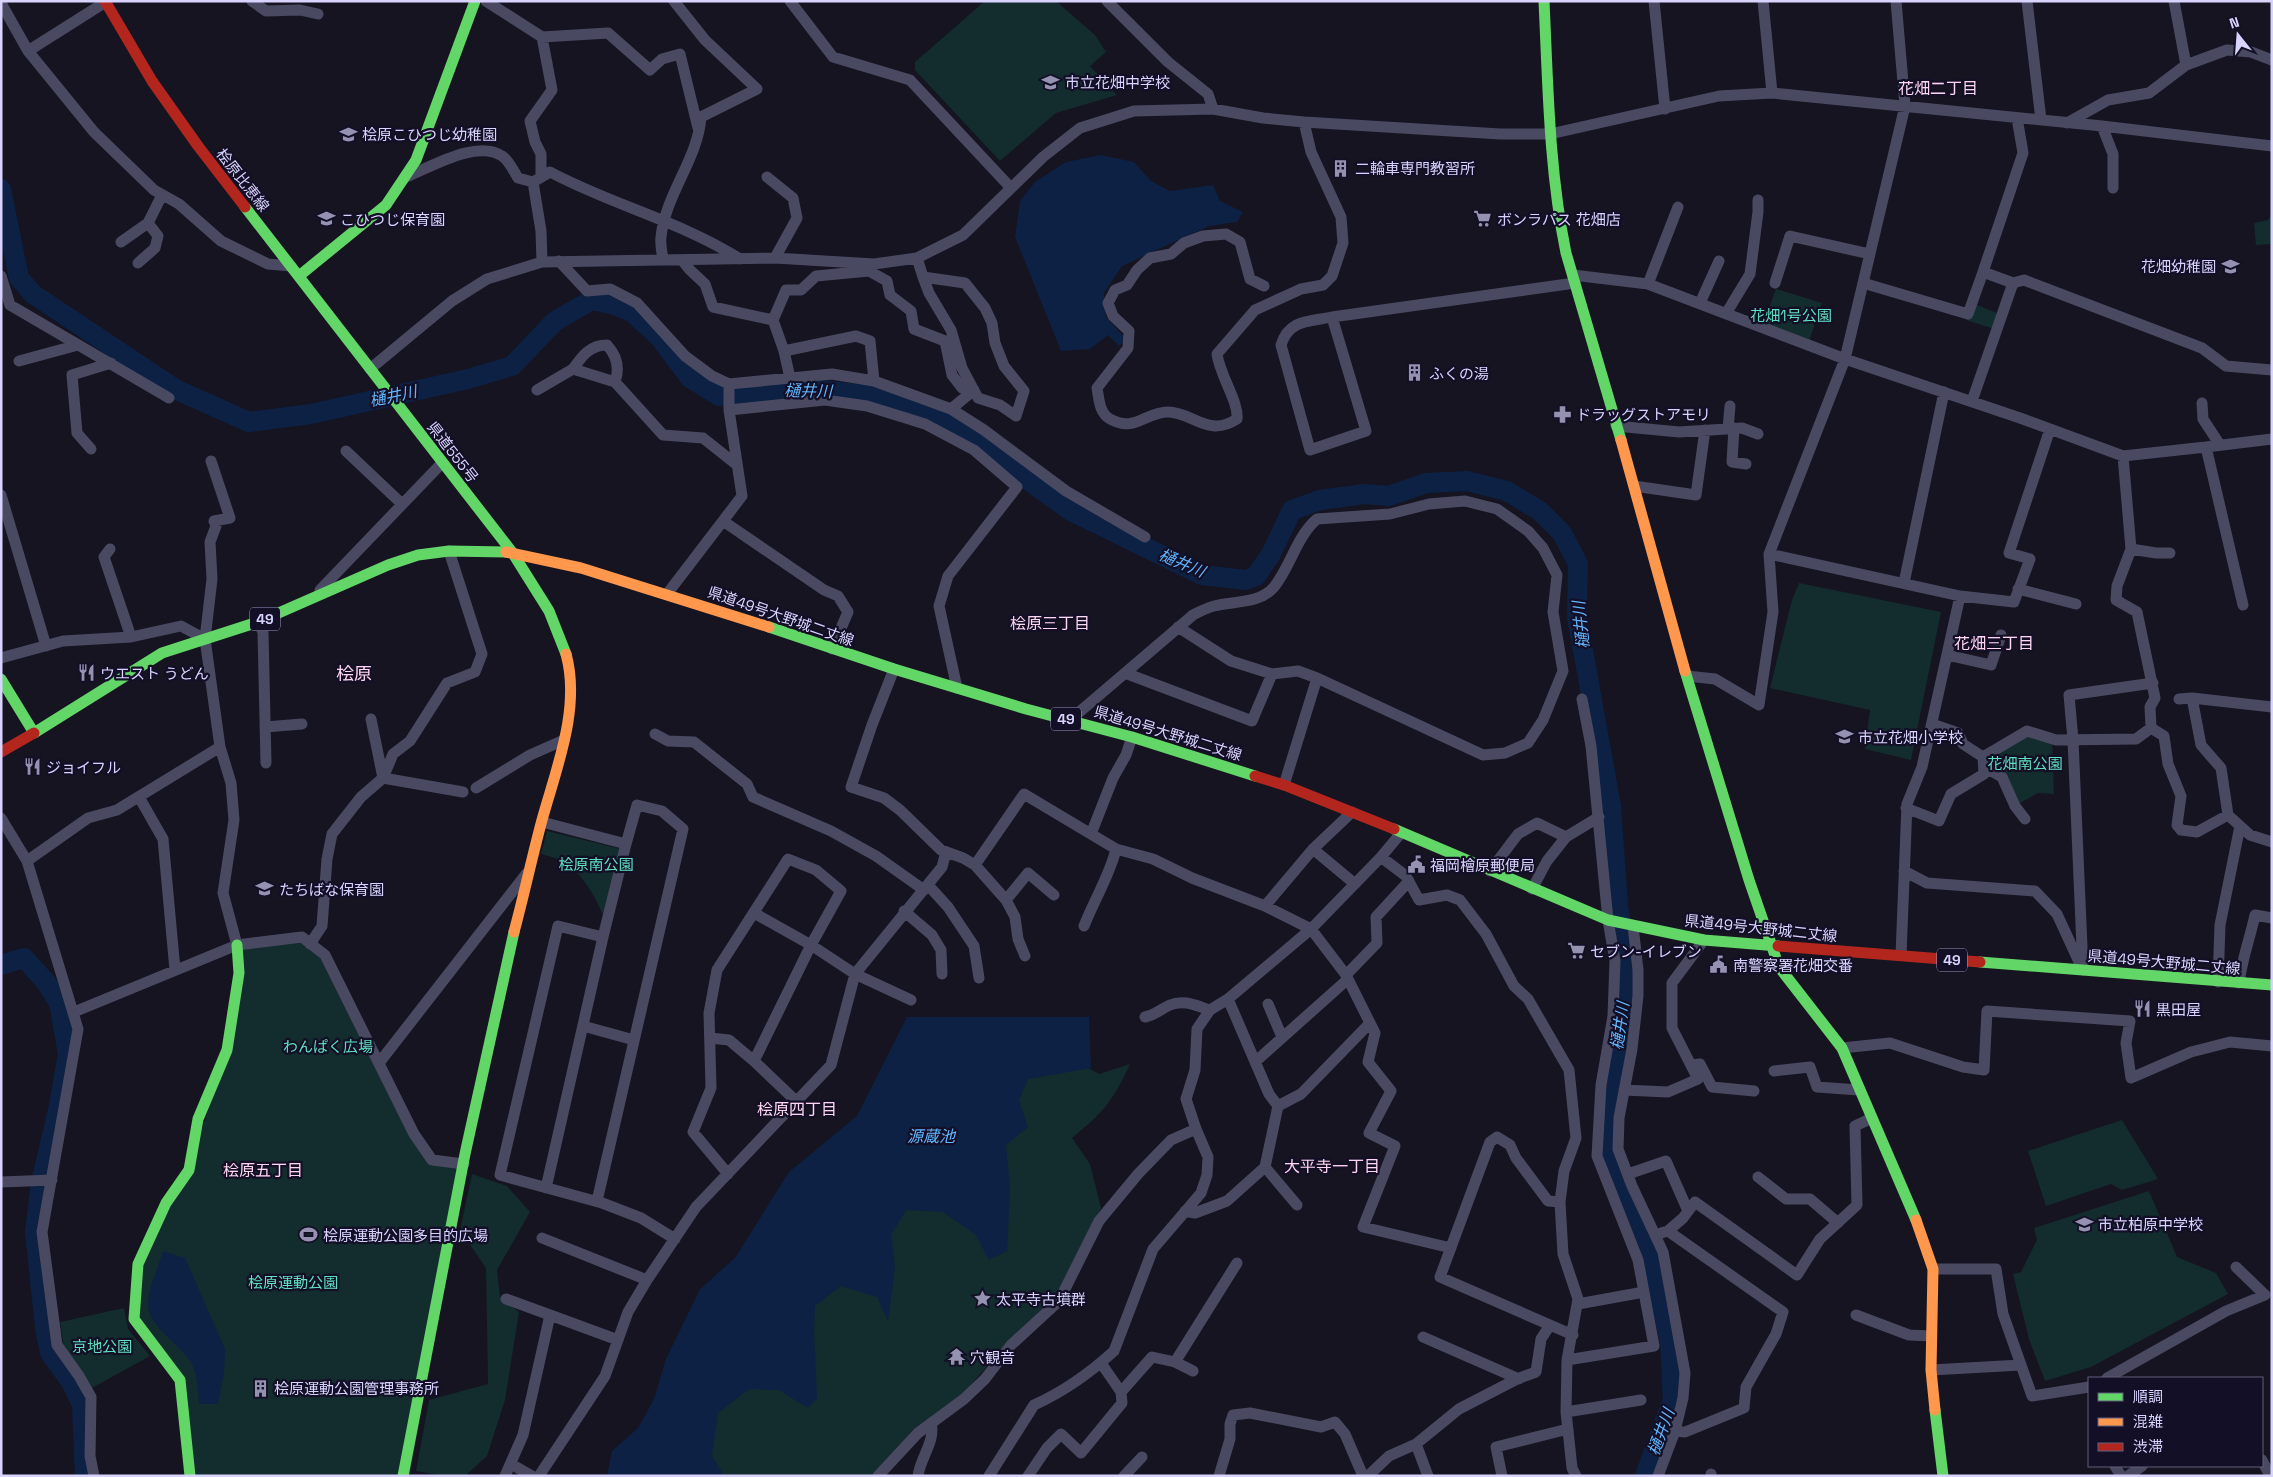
<svg xmlns="http://www.w3.org/2000/svg" width="2273" height="1477" font-family="'Space Grotesk','Noto Sans JP',sans-serif">
<rect width="100%" height="100%" fill="#161421"/>
<path fill="#132c2d" d="M985 1H1056L1095 35 1106 52 1090 66 1117 95 1056 113 1000 161 915 70V62Z
M2272 214V244L2256 245 2254 223 2268 220Z
M1776 289 1822 303 1808 344 1762 326Z
M1972 303 2002 315 1997 330 1966 320Z
M1799 583 1941 612 1911 760 1865 749 1870 710 1770 688 1792 600Z
M2027 731 2052 739 2054 794 2038 793 2015 806 1983 757Z
M547 831 621 849 603 915C595 896 582 873 564 862 557 858 548 856 541 854Z
M302 937 325 955 432 1160 464 1164 410 1476H190L180 1380 134 1319 138 1264 189 1170 227 1050 237 945Z
M1078 1062 1099 1074 1130 1064C1113 1101 1104 1112 1072 1138L1090 1164 1101 1208 1056 1298 1008 1342 962 1395 873 1476H714L707 1447 716 1405 806 1305 882 1230 904 1200 1000 1162 1012 1100 1026 1069Z
M2122 1120 2158 1179 2122 1190 2111 1184 2046 1206 2028 1151Z
M472 1174 507 1186 530 1212 497 1270 500 1297 519 1312 505 1400 487 1456 465 1476H444L416 1471 429 1400 488 1384 486 1268 460 1230Z
M2149 1191 2177 1257 2216 1273 2228 1294 2091 1367 2045 1381 2029 1339 2013 1274 2021 1272 2037 1240 2034 1228Z
M124 1308 128 1329 150 1356 92 1388 64 1348 60 1322Z"/>
<path fill="#0d2144" d="M1101 155 1134 162 1151 181 1170 191 1213 185 1220 201 1243 212 1237 222 1209 226 1122 266 1104 293 1106 317 1126 339 1119 346 1108 335 1090 349 1061 351 1015 237 1020 201 1035 182 1066 162Z
M907 1017H1089L1091 1068 1028 1079 1019 1100 1028 1127 1006 1145 1010 1188 1007 1251 989 1260 976 1235 943 1212 906 1210 891 1235 895 1267 888 1321 877 1297 841 1286 815 1306 814 1331 817 1398 808 1408 779 1390 749 1389 718 1413 712 1456 724 1476H607L612 1451 638 1428 654 1399 666 1359 700 1289 735 1258 789 1172 857 1116Z
M163 1251 185 1258 225 1349 224 1373 218 1404H199C198 1391 198 1375 191 1362 180 1345 147 1325 148 1304 149 1286 158 1268 163 1251Z"/>
<g fill="none" stroke-linecap="round" stroke-linejoin="round">
<path stroke="#0d2144" stroke-width="20" d="M1 189 19 278 33 294 177 390 249 422 311 414 468 379 512 366 555 321 592 300 611 304 632 312 660 338 690 378 719 396 802 388 877 396 948 423 1071 511 1202 575 1246 580 1256 576 1271 554 1292 510 1320 500 1364 494 1389 496 1426 483 1467 481 1507 491 1540 511 1562 533 1578 564 1577 617 1611 806 1618 905 1628 968 1609 1102V1152L1649 1244 1670 1343 1673 1399 1645 1476
M1 965 24 958 46 982 59 1003 68 1054 58 1110 41 1182 35 1232 45 1328 50 1353 71 1382 82 1405 85 1476"/>
<path stroke="#4a4962" stroke-width="11" d="M252 1 266 11 300 10 318 14
M486 1 542 37 608 33 650 70 662 59 680 54 698 128
M790 1 833 57 910 80 1011 188
M1107 1 1168 62 1208 94 1213 109
M1654 1 1665 109
M1763 1 1772 93
M2027 1 2041 120
M2174 1 2186 65
M1 3 28 51 94 132 154 190 179 204 221 241 268 264 291 266
M28 51 107 1
M2067 123 2108 100 2149 93 2186 65 2227 50 2251 52 2272 60
M2102 126 2113 154V188
M406 177C431 167 477 139 502 156 509 160 514 172 518 178L533 182 550 172C612 205 680 221 740 259
M541 177V154L535 142 530 121 552 90 542 37
M767 177 793 198 797 218 775 258
M533 182 541 231 542 262
M121 242 148 223 162 195
M917 258 923 277 965 283 985 308 992 323 995 343 1004 366 1024 391 1016 416 1000 405 978 398 962 368 951 330 929 293 923 277
M663 260C662 252 660 244 661 237 665 195 698 159 701 117L757 89 705 40 674 1
M682 260 690 270 705 284 713 307 773 320 784 351 790 378
M559 261 587 291 610 289 637 303 685 356 712 376 729 384 832 374 874 381 951 409 984 430 1066 491 1145 537
M138 263 155 248 158 236 148 223
M1983 272 2023 153 2017 118
M1573 275 1648 284 1845 359 2020 418 2123 456
M1 276 10 305 169 398
M1775 283 1790 236 1870 254
M1863 283 1968 314 1983 272 2013 283 2024 280 2202 348 2226 366 2272 370
M1648 284 1678 207
M1264 286 1250 279 1240 242 1226 234 1203 236 1184 243 1171 254 1150 258 1137 270 1127 285 1115 290 1108 303 1113 316 1129 331 1128 348 1097 388C1099 398 1099 413 1110 419 1135 433 1145 412 1168 412 1193 412 1208 438 1237 419 1239 402 1220 376 1217 354L1255 310 1301 289 1323 285 1332 276 1343 243 1341 217 1311 152 1304 122
M1700 303 1719 261
M1727 312 1750 274 1758 212V200
M1332 317 1366 431 1310 450 1281 345C1289 319 1309 322 1332 317L1575 283
M773 320 786 290H801L816 276 869 271 887 281 890 295 911 311 914 329 945 341 952 375 962 388
M784 351 856 336 870 341 874 381
M19 361 78 345
M370 369 452 301 487 279 542 262 775 258 874 264 917 258 963 235 1043 157 1080 128 1134 111 1213 109 1263 118 1304 122 1500 134H1550L1719 96 1772 93 2102 126 2272 146
M573 369C582 356 590 345 607 345 617 356 620 368 615 382
M537 390 573 369 615 382 663 435 703 438 737 465
M1972 401 2013 283
M2202 403 2203 419 2220 445
M951 409 974 390
M729 410 825 400 867 406 925 424 974 450 1017 487 948 576 939 606 957 688
M1616 426 1679 432 1742 428 1758 434
M1734 428 1732 462 1746 464
M1728 429 1730 406
M91 449 77 433 72 375 111 363
M346 451 402 504
M211 461 230 518 214 521 216 526 210 542 212 579 205 639 220 747 231 783 234 820 223 893 237 945
M1634 486 1696 495 1705 430
M1 495 46 646
M723 521 824 590 838 596 848 612 832 649
M110 549 104 557 131 637 181 626 205 639
M2131 549 2117 586 2116 600 2137 612 2155 698 2150 707 2151 728
M449 551 482 654 475 672 447 683 410 741 393 754 383 778 463 792
M2170 553H2156L2131 549 2123 456 2206 447
M1769 554 1960 596 1922 767 1907 804 1901 955
M1904 583 1944 392
M2018 589 2076 604
M320 590 442 463
M667 594 742 496 729 410V384
M1960 596 2014 602 2030 559 2009 553 2050 429
M2243 605 2206 447 2272 439
M258 622 263 632 266 763
M1178 627 1231 661 1272 674 1298 671 1317 678
M1947 655 1991 665 2001 635
M1 658 63 641 131 637
M894 669 872 725 851 787 884 798 900 810 941 850 963 858 975 865 1006 900 1015 917 1018 939 1025 956
M1125 673 1252 721 1272 674
M1687 676 1715 679 1759 705 1773 612 1769 554 1845 359 1905 106 1896 1
M2192 698 2272 707
M2179 699 2192 698 2201 745 2221 768 2228 815
M1070 720 1193 615C1199 612 1206 608 1214 606 1233 601 1260 604 1274 587 1291 566 1296 537 1317 519L1390 514 1429 504 1465 501 1497 509 1528 531 1543 548 1557 575 1553 612 1563 671 1543 720 1528 743 1505 753 1483 755 1317 678 1284 785
M1932 724 1958 733 1963 744 1983 757 2027 731 2056 740 2136 739 2151 728 2164 736 2168 764 2181 796 2177 825 2181 830 2197 832 2228 815 2250 835 2272 842
M265 727 302 724
M655 734 668 741 694 742 747 784 753 797 831 831 876 856 924 890
M1984 767 2002 777 2015 806 2025 819
M476 788 530 755 564 740
M139 797 163 839 175 970
M1906 808 1939 821 1951 794 1984 774 1983 757
M1 818 27 861 78 1029 42 1232 57 1345 79 1376 91 1397 90 1456 94 1476
M542 822 626 844 637 805 662 811 683 829 597 1201 641 1218 675 1239
M1401 833 1381 857 1406 876 1419 900 1447 895 1460 900 1486 934 1514 986 1528 999 1569 1070 1576 1138 1564 1171 1560 1202 1563 1254 1578 1299 1567 1360 1566 1412 1572 1468 1576 1476
M1091 834 1113 778 1126 755 1132 737
M1313 849 1355 884
M27 861 88 818 117 810 220 747
M975 865 1024 794 1116 849 1153 859 1192 878 1265 906 1311 929 1346 975 1375 1033 1368 1062 1391 1091 1369 1133 1395 1146 1363 1227 1451 1248
M1490 871 1518 834 1537 823 1566 837
M1904 871 1927 883 2035 891 2057 914 2080 964
M928 885 948 907 974 946 979 978
M1532 889 1547 861 1566 837 1599 817
M1006 900 1028 873 1054 895
M1265 906 1313 849 1352 812
M904 911 932 935 941 950 942 974
M754 913 811 945 855 974 911 1000
M1084 926C1094 900 1110 875 1116 849
M1633 926 1638 970V996L1632 1049 1619 1118 1618 1149 1632 1186 1663 1252 1685 1373 1683 1398 1675 1431 1658 1476
M310 944 322 926 327 859 332 834 361 797 383 778 371 719
M2083 970 2073 740 2069 695 2153 683
M1346 975 1377 943 1376 917 1409 881
M2218 982 2220 925 2240 826
M2239 983C2242 959 2250 938 2255 915L2272 918
M1268 1004 1282 1037
M74 1012 237 945 302 937 325 955 414 1134 432 1160 464 1164
M1145 1017C1155 1015 1161 1009 1170 1005 1184 999 1197 1006 1210 1010
M583 1026 634 1040
M710 1038 729 1040 754 1061
M1842 1048 1890 1043 1963 1067 1984 1070 1987 1011 2130 1021 2126 1043 2131 1078 2191 1052 2230 1042 2272 1046
M1255 1062 1348 979
M379 1063 527 873
M1691 1065 1700 1064 1712 1087 1754 1091
M1774 1071 1810 1067 1817 1087 1859 1090
M1624 1090 1668 1092 1698 1079 1672 1028V983L1704 940
M1278 1106 1301 1094 1370 1023
M1265 1167 1297 1205
M728 1174 693 1132 711 1088 709 1013 717 970 788 859 816 870 841 891 811 945 754 1061 797 1102
M1628 1174 1666 1161 1688 1211
M1758 1177 1786 1199H1810L1838 1223
M1 1182 52 1180
M546 1188 603 937
M602 1203 500 1175 558 926 603 937 626 844
M1185 1211 1195 1213 1227 1201 1265 1167 1278 1106 1269 1094 1228 999
M1668 1231 1683 1218 1695 1202 1797 1275 1820 1239 1857 1205 1855 1126 1872 1118
M1661 1233 1668 1231 1783 1312 1776 1334 1746 1387 1744 1408 1685 1432 1675 1431
M542 1238 647 1280
M1933 1269H1996L2003 1314 2032 1396 2089 1387
M506 1299 550 1315
M1578 1304 1644 1292
M1856 1315 1909 1335 1931 1336
M1550 1325 1440 1277 1490 1142 1497 1137 1510 1145 1516 1158 1548 1201 1560 1202
M1423 1337 1519 1379
M1567 1360 1654 1346 1638 1260 1597 1156 1601 1085 1613 1016 1615 961 1608 920 1591 746 1582 699
M1175 1362 1193 1371
M1101 1363 1121 1392 1152 1357 1175 1362 1237 1263
M1931 1370 2021 1365
M2107 1378 2226 1311 2265 1295 2236 1267
M1566 1412 1641 1400
M1416 1444 1428 1476
M2262 1460 2270 1476
M511 1464 532 1476
M2115 1466 2121 1476
M505 1476 523 1435 550 1315 618 1340
M539 1476 605 1376 628 1312 647 1280 696 1207 831 1065 855 974 942 867 946 852
M878 1476 918 1433 964 1399 985 1379 1011 1345 1059 1301 1099 1221 1138 1174 1171 1140 1196 1129
M918 1476C920 1458 936 1441 931 1423
M989 1476 1034 1405C1063 1392 1091 1372 1114 1351L1153 1249 1201 1193 1207 1175 1208 1157 1196 1129 1186 1099 1195 1070 1197 1029 1210 1010 1228 999 1311 929 1381 857
M1028 1476 1047 1448 1061 1434 1081 1453 1122 1403 1121 1392
M1124 1476 1142 1457
M1219 1476 1230 1439V1424L1233 1415 1250 1413 1321 1427 1335 1422 1345 1434 1363 1476
M1368 1476 1389 1456 1416 1444 1459 1409 1517 1379 1536 1372 1541 1339 1550 1325 1573 1335
M1502 1476 1496 1447 1568 1429
M1711 1476V1474
M2128 1476 2142 1466"/>
<path stroke="#63d668" stroke-width="11" d="M1544 1C1548 86 1549 170 1566 253L1621 440
M245 207 512 552 549 611 566 654
M299 276 386 205 416 160 475 1
M769 627 894 669 1026 709 1132 737 1255 776
M1685 671 1749 880 1779 967 1842 1048 1916 1220
M1 679 34 733 162 653 258 622 388 565 418 555 449 551 506 552
M1394 829 1608 920 1704 940 1778 946
M1980 962 2272 985
M1935 1410 1943 1476
M190 1476 180 1380 134 1319 138 1264 166 1203 189 1170 198 1119 227 1050 239 973 237 945
M403 1476 465 1154 514 932"/>
<path stroke="#ff974d" stroke-width="11" d="M1621 440 1685 671
M506 552 581 568 769 627
M514 932C524 895 532 857 542 820 556 769 581 708 566 654
M1916 1220 1933 1269 1931 1370 1935 1410"/>
<path stroke="#b3261e" stroke-width="11" d="M105 1 152 81 198 146 245 207
M1 752 34 733
M1255 776 1284 785 1394 829
M1778 946 1980 962"/>
</g>
<defs>
<symbol id="school-bare" viewBox="-9 -9 18 18"><path d="M0-5L7-2L0 1L-7-2ZM-4 1L0 2.5L4 1V4Q0 6-4 4Z" fill="#9591b1" stroke="#130f26" stroke-width="2.5" paint-order="stroke"/></symbol>
<symbol id="building-bare" viewBox="-9 -9 18 18"><path d="M-4-6H4V6H1V3H-1V6H-4ZM-2.5-4.3h1.7v1.8h-1.7ZM.8-4.3h1.7v1.8H.8ZM-2.5-1h1.7V.8h-1.7ZM.8-1h1.7V.8H.8Z" fill="#9591b1" stroke="#130f26" stroke-width="2.5" paint-order="stroke"/></symbol>
<symbol id="supermarket-bare" viewBox="-9 -9 18 18"><path d="M-6-5.5h2.5l.6 2H6L4.5 2H-2.5L-4.4-4H-6ZM-1.5 3.2a1.3 1.3 0 1 0 .1 0ZM3 3.2a1.3 1.3 0 1 0 .1 0Z" fill="#9591b1" stroke="#130f26" stroke-width="2.5" paint-order="stroke"/></symbol>
<symbol id="pharmacy-bare" viewBox="-9 -9 18 18"><path d="M-2-6h4v4h4v4h-4v4h-4v-4h-4v-4h4Z" fill="#9591b1" stroke="#130f26" stroke-width="2.5" paint-order="stroke"/></symbol>
<symbol id="restaurant-bare" viewBox="-9 -9 18 18"><path d="M-5-6h1v4h1v-4h1v4h1v-4h1v5L-1.5 .5V6h-2V.5L-5-1ZM5-6V6H3V1.5H1.5Q1.5-4 5-6Z" fill="#9591b1" stroke="#130f26" stroke-width="2.5" paint-order="stroke"/></symbol>
<symbol id="civic-bare" viewBox="-9 -9 18 18"><path d="M-.6-6.5H3V-4.5H.6V-3L4-1V1h2V6H-6V1h2V-1L-.6-3ZM-1.2 2.5V6h2.4V2.5Z" fill="#9591b1" stroke="#130f26" stroke-width="2.5" paint-order="stroke"/></symbol>
<symbol id="stadium-bare" viewBox="-9 -9 18 18"><path d="M0-5a6.5 5 0 1 0 0 10a6.5 5 0 1 0 0-10ZM-3.5-1.8h7v3.6h-7Z" fill="#9591b1" stroke="#130f26" stroke-width="2.5" paint-order="stroke"/></symbol>
<symbol id="sight-bare" viewBox="-9 -9 18 18"><path d="M0-6L1.8-2.2L6-1.7L2.9 1.2L3.7 5.4L0 3.3L-3.7 5.4L-2.9 1.2L-6-1.7L-1.8-2.2Z" fill="#9591b1" stroke="#130f26" stroke-width="2.5" paint-order="stroke"/></symbol>
<symbol id="temple-bare" viewBox="-9 -9 18 18"><path d="M0-6L5-2H3V0L6.5 2.5H4V6H1.5V3h-3V6H-4V2.5H-6.5L-3 0V-2H-5Z" fill="#9591b1" stroke="#130f26" stroke-width="2.5" paint-order="stroke"/></symbol>
</defs>
<g fill-rule="evenodd">
<use href="#school-bare" x="1038" y="70" width="25" height="25"/>
<use href="#school-bare" x="336" y="122" width="25" height="25"/>
<use href="#building-bare" x="1328" y="156" width="25" height="25"/>
<use href="#school-bare" x="314" y="206" width="25" height="25"/>
<use href="#supermarket-bare" x="1470" y="206" width="25" height="25"/>
<use href="#school-bare" x="2218" y="254" width="25" height="25"/>
<use href="#building-bare" x="1402" y="360" width="25" height="25"/>
<use href="#pharmacy-bare" x="1550" y="402" width="25" height="25"/>
<use href="#restaurant-bare" x="74" y="660" width="25" height="25"/>
<use href="#school-bare" x="1832" y="724" width="25" height="25"/>
<use href="#restaurant-bare" x="20" y="754" width="25" height="25"/>
<use href="#civic-bare" x="1404" y="852" width="25" height="25"/>
<use href="#school-bare" x="252" y="876" width="25" height="25"/>
<use href="#supermarket-bare" x="1564" y="938" width="25" height="25"/>
<use href="#civic-bare" x="1706" y="952" width="25" height="25"/>
<use href="#restaurant-bare" x="2130" y="996" width="25" height="25"/>
<use href="#school-bare" x="2072" y="1212" width="25" height="25"/>
<use href="#stadium-bare" x="296" y="1222" width="25" height="25"/>
<use href="#sight-bare" x="970" y="1286" width="25" height="25"/>
<use href="#temple-bare" x="944" y="1344" width="25" height="25"/>
<use href="#building-bare" x="248" y="1376" width="25" height="25"/>
</g>
<g text-anchor="middle" dominant-baseline="central" stroke-width="4.5" stroke-linejoin="round" paint-order="stroke">
<g fill="#130f26" stroke="#9e99be" stroke-width="1">
<rect x="250" y="607.5" width="30" height="23" rx="4"/>
<rect x="1051" y="707.5" width="30" height="23" rx="4"/>
<rect x="1937" y="948.5" width="30" height="23" rx="4"/>
</g>
<g font-size="14" font-weight="bold" fill="#d9d4ff">
<text x="265" y="619">49</text>
<text x="1066" y="719">49</text>
<text x="1952" y="960">49</text>
</g>
<g font-size="15" fill="#d9d4ff" stroke="#130f26" text-anchor="start">
<text x="1065" y="82">市立花畑中学校</text>
<text x="362" y="134">桧原こひつじ幼稚園</text>
<text x="1355" y="168">二輪車専門教習所</text>
<text x="340" y="219">こひつじ保育園</text>
<text x="1497" y="219">ボンラパス 花畑店</text>
<text x="2216" y="266" text-anchor="end">花畑幼稚園</text>
<text x="1429" y="373">ふくの湯</text>
<text x="1576" y="414">ドラッグストアモリ</text>
<text x="100" y="673">ウエスト うどん</text>
<text x="1858" y="737">市立花畑小学校</text>
<text x="46" y="767">ジョイフル</text>
<text x="1430" y="865">福岡檜原郵便局</text>
<text x="279" y="889">たちばな保育園</text>
<text x="1590" y="951">セブン-イレブン</text>
<text x="1733" y="965">南警察署花畑交番</text>
<text x="2156" y="1009">黒田屋</text>
<text x="2098" y="1224">市立柏原中学校</text>
<text x="323" y="1235">桧原運動公園多目的広場</text>
<text x="996" y="1299">太平寺古墳群</text>
<text x="970" y="1357">穴観音</text>
<text x="274" y="1388">桧原運動公園管理事務所</text>
</g>
<g font-size="15" fill="#d9d4ff" stroke="#130f26">
<text transform="translate(243 180) rotate(52)">桧原比恵線</text>
<text transform="translate(453 452) rotate(52)">県道555号</text>
<text transform="translate(781 616) rotate(19)">県道49号大野城二丈線</text>
<text transform="translate(1168 733) rotate(17)">県道49号大野城二丈線</text>
<text transform="translate(1761 928) rotate(6)">県道49号大野城二丈線</text>
<text transform="translate(2164 962) rotate(5)">県道49号大野城二丈線</text>
</g>
<g font-size="15" fill="#5fe0c0" stroke="#130f26">
<text x="1791" y="315">花畑1号公園</text>
<text x="2025" y="763">花畑南公園</text>
<text x="596" y="864">桧原南公園</text>
<text x="328" y="1046">わんぱく広場</text>
<text x="293" y="1282">桧原運動公園</text>
<text x="102" y="1346">京地公園</text>
</g>
<g font-size="16" fill="#ffd6f0" stroke="#130f26">
<text x="1938" y="88">花畑二丁目</text>
<text x="1050" y="623">桧原三丁目</text>
<text x="1994" y="643">花畑三丁目</text>
<text x="797" y="1109">桧原四丁目</text>
<text x="1332" y="1166">大平寺一丁目</text>
<text x="263" y="1170">桧原五丁目</text>
</g>
<g font-size="16" font-style="italic" fill="#62b6ff" stroke="#130f26">
<text transform="translate(808 391) rotate(1)">樋井川</text>
<text transform="translate(393 396) rotate(-12)">樋井川</text>
<text transform="translate(1182 563) rotate(23)">樋井川</text>
<text transform="translate(1581 625) rotate(-96)">樋井川</text>
<text transform="translate(1620 1026) rotate(-82)">樋井川</text>
<text x="931" y="1136">源蔵池</text>
<text transform="translate(1661 1432) rotate(-70)">樋井川</text>
</g>
<g font-size="18" fill="#ffd6f0" stroke="#130f26">
<text x="354" y="673">桧原</text>
</g>
</g>
<rect width="2273" height="1477" fill="none" stroke="#d9d4ff" stroke-width="5"/>
<rect x="2088" y="1377" width="175" height="90" fill="#130f26" stroke="#625e7d"/>
<rect x="2098" y="1393" width="25" height="8" fill="#63d668" stroke="#625e7d"/>
<text x="2133" y="1402" font-size="15" fill="#d9d4ff">順調</text>
<rect x="2098" y="1418" width="25" height="8" fill="#ff974d" stroke="#625e7d"/>
<text x="2133" y="1427" font-size="15" fill="#d9d4ff">混雑</text>
<rect x="2098" y="1443" width="25" height="8" fill="#b3261e" stroke="#625e7d"/>
<text x="2133" y="1452" font-size="15" fill="#d9d4ff">渋滞</text>
<g transform="translate(2238 35) rotate(343)" stroke="#130f26" stroke-width="4" paint-order="stroke">
<path d="M0-4L9 19L0 12L-9 19Z" fill="#d9d4ff"/>
<text y="-8" font-size="14" font-weight="bold" text-anchor="middle" fill="#d9d4ff">N</text>
</g>
</svg>
